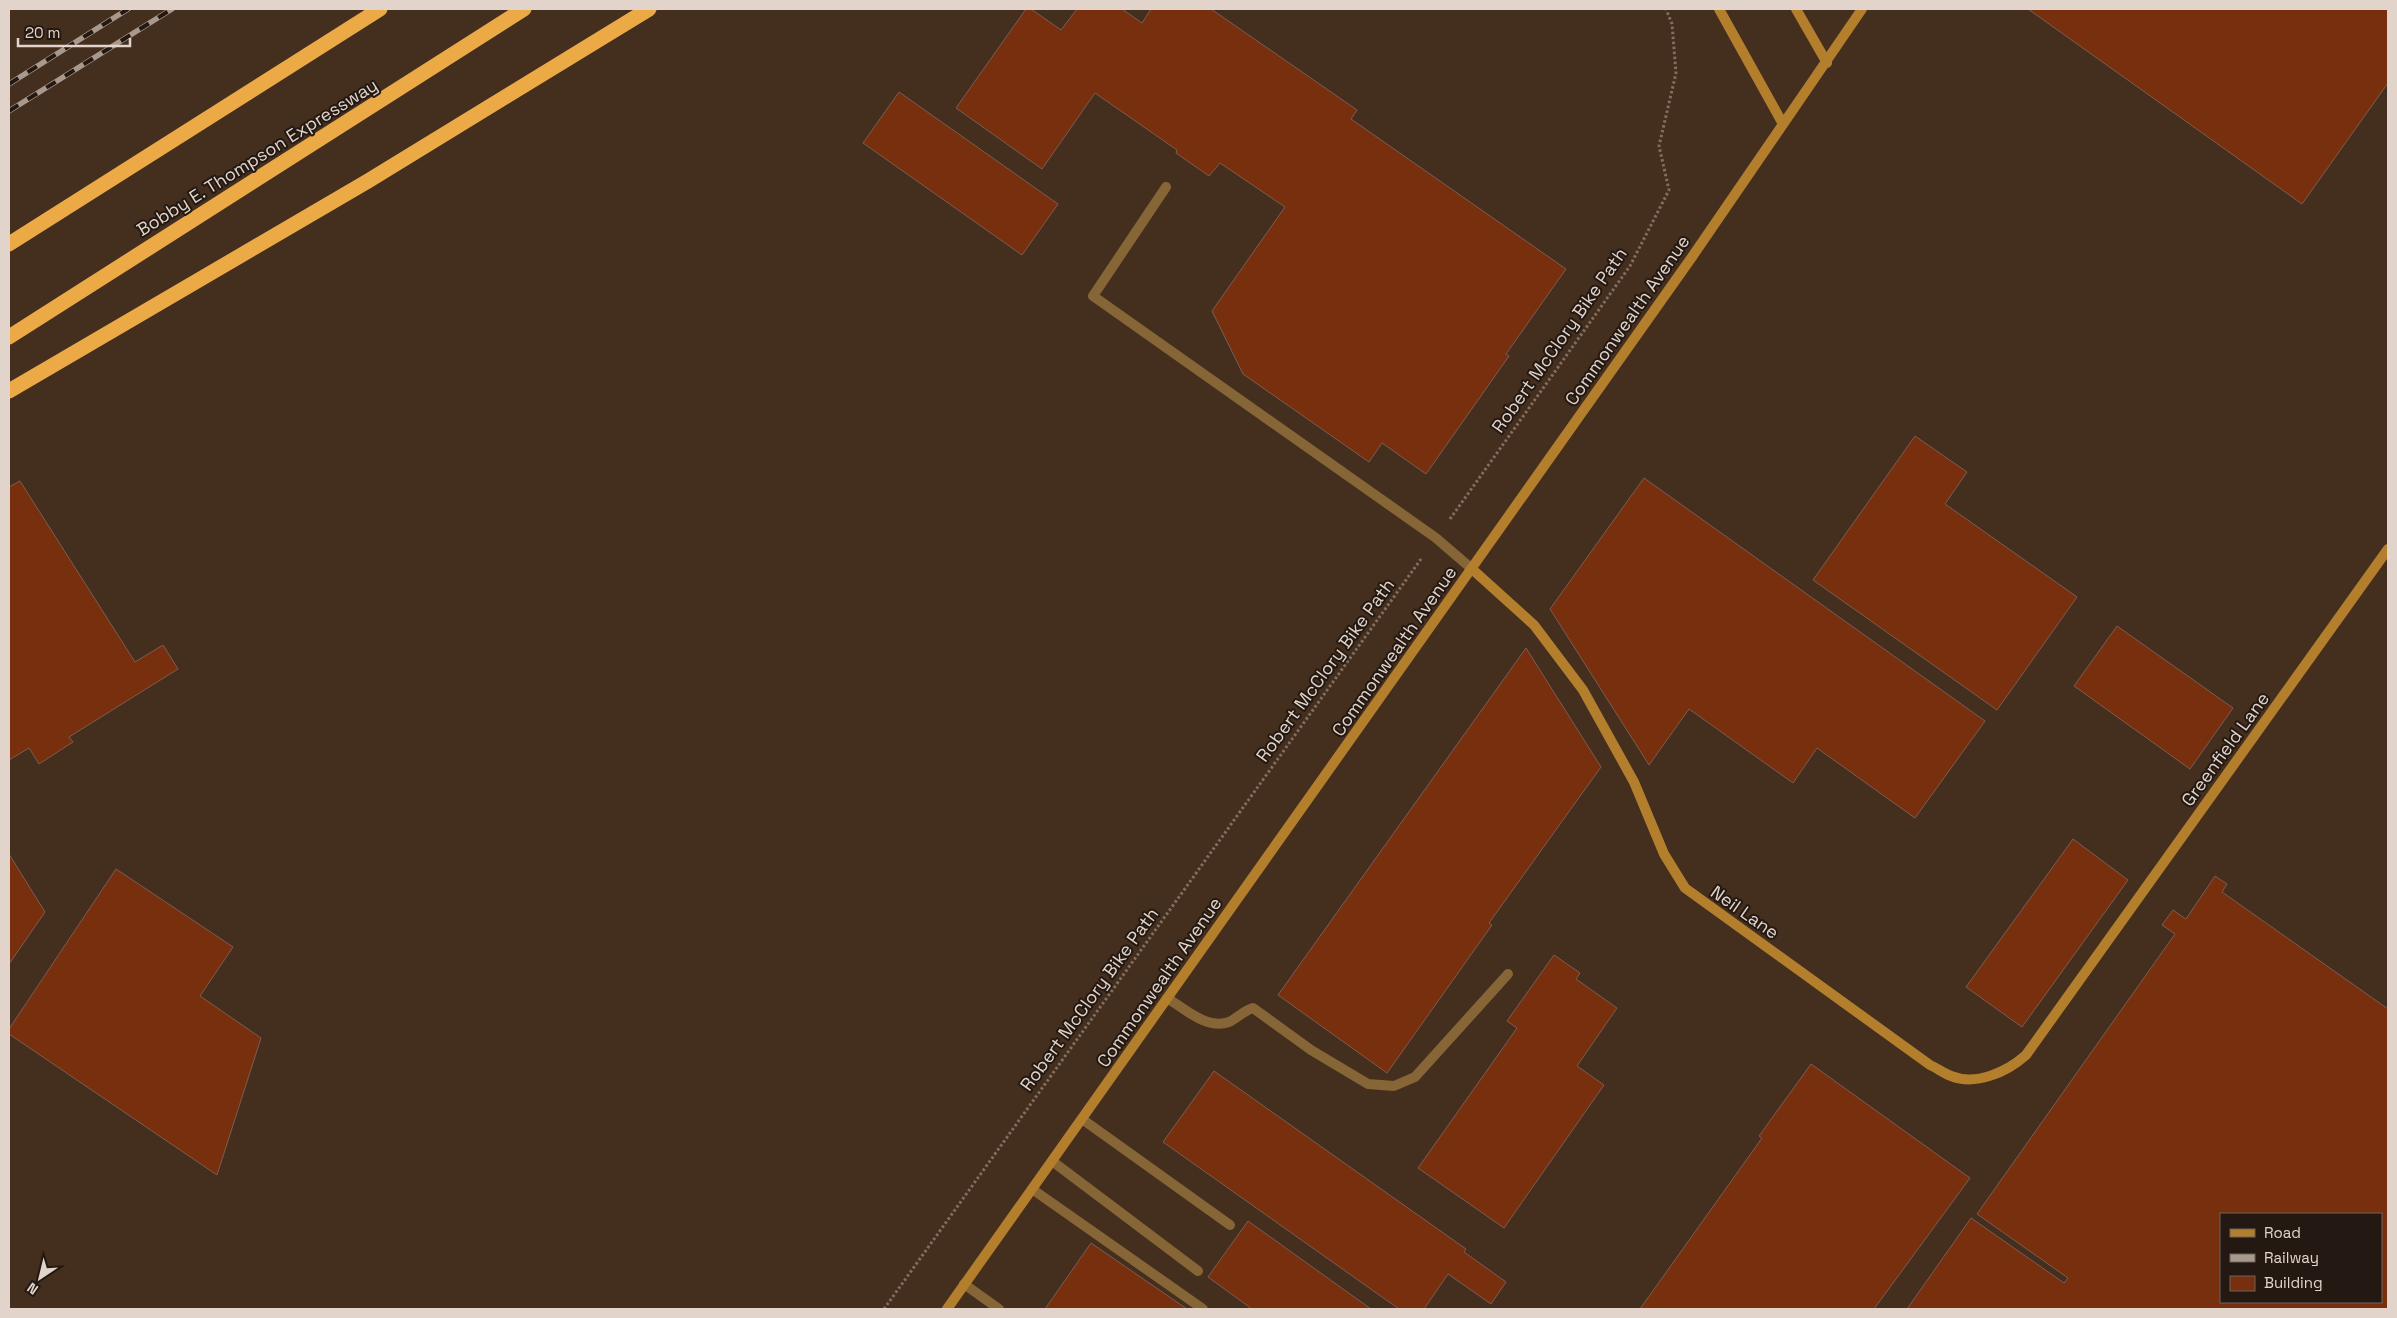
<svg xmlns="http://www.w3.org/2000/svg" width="2397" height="1318" font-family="'Space Grotesk',sans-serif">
<rect width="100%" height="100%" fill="#442e1e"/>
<path fill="#782f0d" stroke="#7b5e53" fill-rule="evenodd" d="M1026 9H1031L1061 30 1077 9H1122L1142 23 1151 9H1211L1357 110 1351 119 1566 269 1506 354 1509 356 1426 474 1382 443 1369 462 1243 374 1212 311 1285 207 1220 163 1209 176 1176 153 1177 150 1095 93 1042 169 956 108Z
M2028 9H2388V83L2302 204Z
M899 92 1058 204 1022 255 863 143Z
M1915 436 1967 472 1945 504 2077 597 1997 710 1813 580Z
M1644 478 1985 721 1915 818 1817 748 1793 783 1689 709 1649 765 1550 609Z
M20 481 135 662 163 645 178 669 69 737 73 742 39 764 29 748 9 760V487Z
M2117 626 2233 708 2190 769 2074 686Z
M1526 648 1601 767 1489 923 1492 925 1387 1073 1278 995Z
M2073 839 2128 880 2022 1027 1966 987Z
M9 854 45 912 9 964Z
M116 869 233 947 200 996 261 1038 217 1175 9 1034V1029Z
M2215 876 2227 884 2222 892 2388 1009V1309H1907L1971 1218 2064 1283 2068 1278 1977 1214 2175 934 2162 925 2173 910 2186 919ZM2221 1214H2381V1302H2221Z
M1554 955 1580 973 1576 979 1617 1008 1577 1066 1604 1085 1504 1228 1418 1168 1517 1028 1507 1021Z
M1811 1064 1970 1178 1874 1309H1640L1762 1138 1759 1136Z
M1214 1071 1466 1249 1464 1252 1506 1282 1491 1304 1448 1274 1424 1309H1399L1163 1142Z
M1248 1221 1371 1309H1252L1208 1277Z
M1091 1243 1187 1309H1045Z"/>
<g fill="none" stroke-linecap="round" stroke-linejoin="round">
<path stroke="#826f61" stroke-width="3" stroke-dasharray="2.5 2.5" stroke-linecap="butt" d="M1450 519 1630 266 1669 190 1659 146 1676 73 1672 24 1666 9
M884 1309 1421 559"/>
<path stroke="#866536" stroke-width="10" d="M1166 187 1093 296 1436 538 1472 569
M1167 998C1185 1009 1207 1030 1229 1022 1236 1019 1243 1011 1253 1008L1311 1050 1368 1084 1394 1086 1415 1077 1508 974
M1082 1119 1230 1225
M1052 1161 1198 1271
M1032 1189 1203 1309
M964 1284 999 1309"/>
<path stroke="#b47f2d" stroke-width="10" d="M1719 9 1783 124
M1796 9 1827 63
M1472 569 1534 625 1583 690 1634 782 1664 854 1685 888 1930 1065C1937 1068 1943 1073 1951 1076 1976 1086 2007 1072 2026 1055L2388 549
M947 1309 1692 257 1862 9"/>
<path stroke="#ecaa47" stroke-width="15" d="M9 244 380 9
M9 337 524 9
M9 391 368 181 649 9"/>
<defs>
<path id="rail" d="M9 84 128 9
M9 111 172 9"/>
</defs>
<use href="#rail" stroke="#a9988c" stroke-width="5.5"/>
<use href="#rail" stroke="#231912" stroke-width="4" stroke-dasharray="11" stroke-linecap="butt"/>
</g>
<g text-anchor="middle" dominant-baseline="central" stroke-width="4" stroke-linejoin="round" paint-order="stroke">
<g font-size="18" fill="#e2d4ca" stroke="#231912">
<text transform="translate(257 157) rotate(-32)">Bobby E. Thompson Expressway</text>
<text transform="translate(1627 320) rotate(-55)">Commonwealth Avenue</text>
<text transform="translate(1559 340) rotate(-55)">Robert McClory Bike Path</text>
<text transform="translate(1394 651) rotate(-55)">Commonwealth Avenue</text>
<text transform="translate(1325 670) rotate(-54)">Robert McClory Bike Path</text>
<text transform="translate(2225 749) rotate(-54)">Greenfield Lane</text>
<text transform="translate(1745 912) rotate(35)">Neil Lane</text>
<text transform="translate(1159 982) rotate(-55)">Commonwealth Avenue</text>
<text transform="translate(1089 999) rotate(-54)">Robert McClory Bike Path</text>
</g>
</g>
<rect width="2397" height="1318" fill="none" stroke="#e2d4ca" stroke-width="20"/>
<rect x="2220" y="1213" width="162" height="90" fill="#231912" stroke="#6f645c"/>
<rect x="2230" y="1229" width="25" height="8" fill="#b47f2d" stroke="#6f645c"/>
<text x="2264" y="1238" font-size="15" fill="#e2d4ca">Road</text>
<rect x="2230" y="1254" width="25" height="8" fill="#a9988c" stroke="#6f645c"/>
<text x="2264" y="1263" font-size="15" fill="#e2d4ca">Railway</text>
<rect x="2230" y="1276" width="25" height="15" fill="#782f0d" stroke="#6f645c"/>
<text x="2264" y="1288" font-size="15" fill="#e2d4ca">Building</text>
<g transform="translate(40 1278) rotate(215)" stroke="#231912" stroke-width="4" paint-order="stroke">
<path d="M0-4L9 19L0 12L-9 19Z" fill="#e2d4ca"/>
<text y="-8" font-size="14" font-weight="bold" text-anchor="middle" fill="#e2d4ca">N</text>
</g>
<path d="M18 38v8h112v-8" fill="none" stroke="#e2d4ca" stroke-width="2.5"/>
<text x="25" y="38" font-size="15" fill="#e2d4ca" stroke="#231912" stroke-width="4" paint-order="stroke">20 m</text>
</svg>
